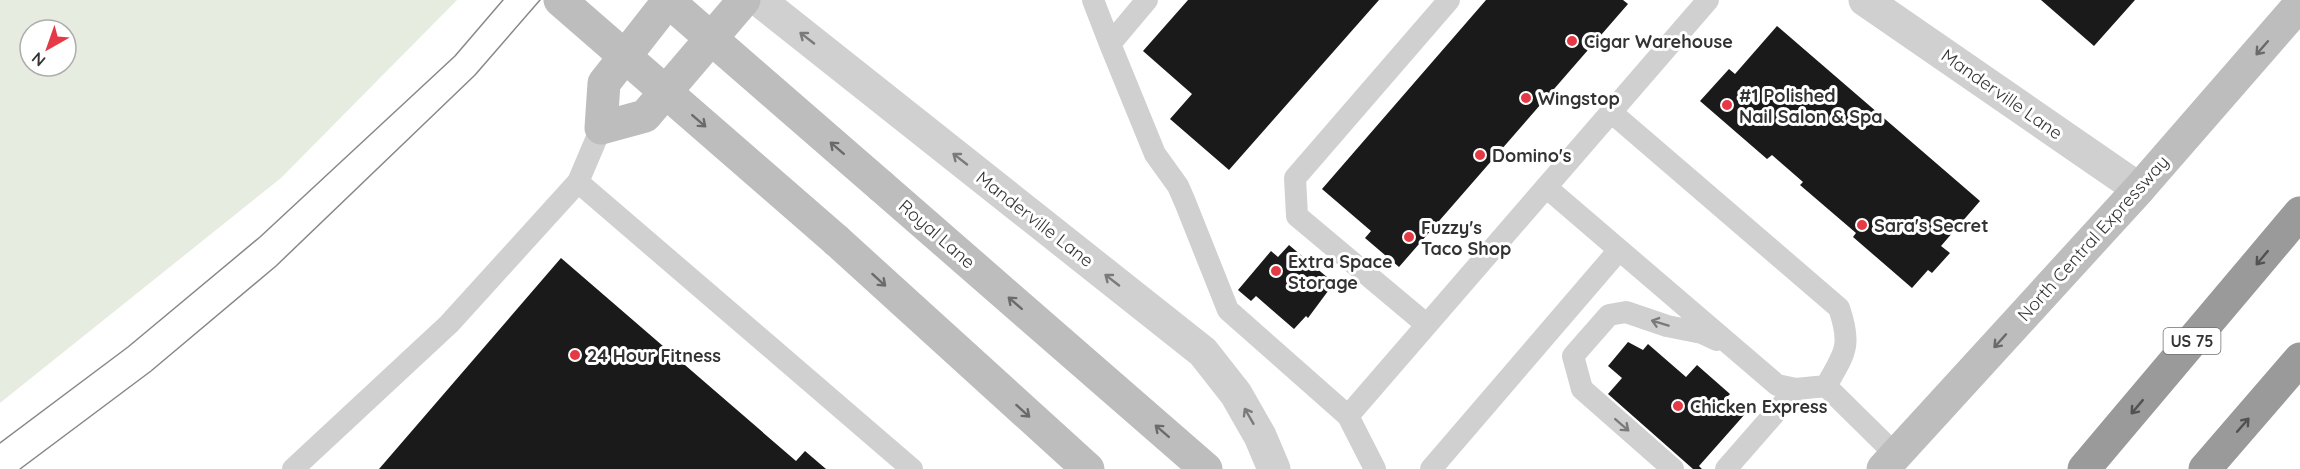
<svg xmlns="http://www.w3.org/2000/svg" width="2300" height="469" font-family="Quicksand,sans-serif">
<rect width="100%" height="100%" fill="#fff"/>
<path fill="#e6ecdf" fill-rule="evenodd" d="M0 0H457L281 178 0 403ZM30 30H66V66H30Z"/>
<path fill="#1a1a1a" d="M1188 0H1379L1229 170 1170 119 1192 94 1143 51Z
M1486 0H1623L1628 4 1399 267 1365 238 1371 231 1322 189Z
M2041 0H2135L2094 46Z
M1777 26 1980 201 1941 246 1950 253 1932 273 1928 270 1912 288 1853 237 1856 233 1800 185 1803 182 1772 155 1767 159 1700 101 1729 69 1735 74Z
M1289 245 1334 283 1308 318 1306 316 1294 329 1256 296 1251 301 1238 290 1271 251 1278 257Z
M561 258 796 461 805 451 826 469H379Z
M1628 342 1643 350 1648 344 1686 377 1697 365 1730 394 1726 398 1745 414 1699 466 1702 469H1693L1608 394 1622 378 1608 366Z"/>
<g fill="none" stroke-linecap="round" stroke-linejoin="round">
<path stroke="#d0d0d0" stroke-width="22" d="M1093 0 1110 44 1147 0
M1110 44 1155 154 1178 186 1185 202 1228 310 1348 416
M1611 112 1839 308C1852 346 1845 353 1826 386L1896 455
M578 182 912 469
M1546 187 1777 385 1796 389 1826 386
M1427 325 1297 216 1295 178 1449 0
M293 469 449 324 578 182 601 128
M1375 469 1348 416 1708 0
M1431 469 1619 250
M1673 469 1582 389 1573 356 1609 315 1626 312 1667 326 1702 333 1717 340
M1726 469 1796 389"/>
<path stroke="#d0d0d0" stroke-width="33" d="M759 0 1203 352 1236 394 1260 436 1274 469
M1865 0 2139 189"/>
<path stroke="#bdbdbd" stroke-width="33" d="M669 0 604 83 601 128 645 116 744 0
M881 186 1206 469
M836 240 1088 469
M1883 469 2139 189 2300 4"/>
<path stroke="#9a9a9a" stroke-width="33" d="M2084 469 2300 213
M2205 469 2300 359"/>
<path stroke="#888" stroke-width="1.5" d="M0 443 128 347 260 237 455 56 503 0
M20 469 151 371 276 266 475 75 540 0"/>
<path stroke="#bdbdbd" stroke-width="33" d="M560 0 836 240
M667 0 881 186"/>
</g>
<defs><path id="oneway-shaft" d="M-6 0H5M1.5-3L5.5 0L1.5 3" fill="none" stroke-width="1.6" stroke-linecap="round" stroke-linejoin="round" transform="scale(1.5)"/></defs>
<g stroke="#7a7a7a">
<use href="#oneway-shaft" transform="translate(807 38) rotate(-142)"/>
<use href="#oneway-shaft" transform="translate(960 159) rotate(-142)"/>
<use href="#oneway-shaft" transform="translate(1112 280) rotate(-142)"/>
<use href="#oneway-shaft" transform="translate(1660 323) rotate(-163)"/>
<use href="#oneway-shaft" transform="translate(1249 416) rotate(-120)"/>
<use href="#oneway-shaft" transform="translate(1622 425) rotate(41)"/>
</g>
<g stroke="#6a6a6a">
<use href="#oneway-shaft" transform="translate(2262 48) rotate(131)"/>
<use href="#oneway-shaft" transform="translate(699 121) rotate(41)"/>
<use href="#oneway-shaft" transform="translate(837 148) rotate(-139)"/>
<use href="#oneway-shaft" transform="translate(879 280) rotate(42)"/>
<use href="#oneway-shaft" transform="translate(1015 303) rotate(-139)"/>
<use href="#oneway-shaft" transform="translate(2000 341) rotate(132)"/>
<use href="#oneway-shaft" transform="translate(1023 411) rotate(42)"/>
<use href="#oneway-shaft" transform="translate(1162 431) rotate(-139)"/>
</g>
<g stroke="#525252">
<use href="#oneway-shaft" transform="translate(2262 258) rotate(130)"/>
<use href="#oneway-shaft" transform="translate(2137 407) rotate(130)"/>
<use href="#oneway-shaft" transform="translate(2243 425) rotate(-49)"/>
</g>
<g fill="#e63946" stroke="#fff" stroke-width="2">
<circle cx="1572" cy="41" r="6"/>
<circle cx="1526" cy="98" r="6"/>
<circle cx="1727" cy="105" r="6"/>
<circle cx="1480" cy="155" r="6"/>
<circle cx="1862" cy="225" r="6"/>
<circle cx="1409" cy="237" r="6"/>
<circle cx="1276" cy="271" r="6"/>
<circle cx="575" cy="355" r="6"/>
<circle cx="1678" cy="406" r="6"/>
</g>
<g text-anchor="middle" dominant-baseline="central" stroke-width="6" stroke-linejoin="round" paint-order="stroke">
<rect fill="#fff" stroke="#707070" stroke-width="1.5" x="2163.5" y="328" width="57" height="26" rx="4.5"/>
<g font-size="16" font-weight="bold" fill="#333">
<text x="2192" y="341">US 75</text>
</g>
<g font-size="18" font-weight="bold" fill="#333" stroke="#fff" text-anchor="start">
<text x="1584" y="41">Cigar Warehouse</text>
<text x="1739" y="95">#1 Polished<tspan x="1739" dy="21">Nail Salon &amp; Spa</tspan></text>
<text x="1538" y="98">Wingstop</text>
<text x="1492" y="155">Domino's</text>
<text x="1874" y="225">Sara's Secret</text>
<text x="1421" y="227">Fuzzy's<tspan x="1421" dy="21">Taco Shop</tspan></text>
<text x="1288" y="261">Extra Space<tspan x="1288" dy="21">Storage</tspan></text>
<text x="587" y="355">24 Hour Fitness</text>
<text x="1690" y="406">Chicken Express</text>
</g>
<g font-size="18" fill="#333" stroke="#fff">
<text transform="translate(2002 94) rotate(35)">Manderville Lane</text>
<text transform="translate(1035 219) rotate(38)">Manderville Lane</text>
<text transform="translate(937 234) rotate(41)">Royal Lane</text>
<text transform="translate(2093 238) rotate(-48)">North Central Expressway</text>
</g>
</g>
<g transform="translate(48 48) rotate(220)"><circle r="28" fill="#ffffff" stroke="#adadad" stroke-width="1.5"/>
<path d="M0-4.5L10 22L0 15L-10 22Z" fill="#e63946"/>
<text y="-9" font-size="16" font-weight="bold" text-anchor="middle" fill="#333333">N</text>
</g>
</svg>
